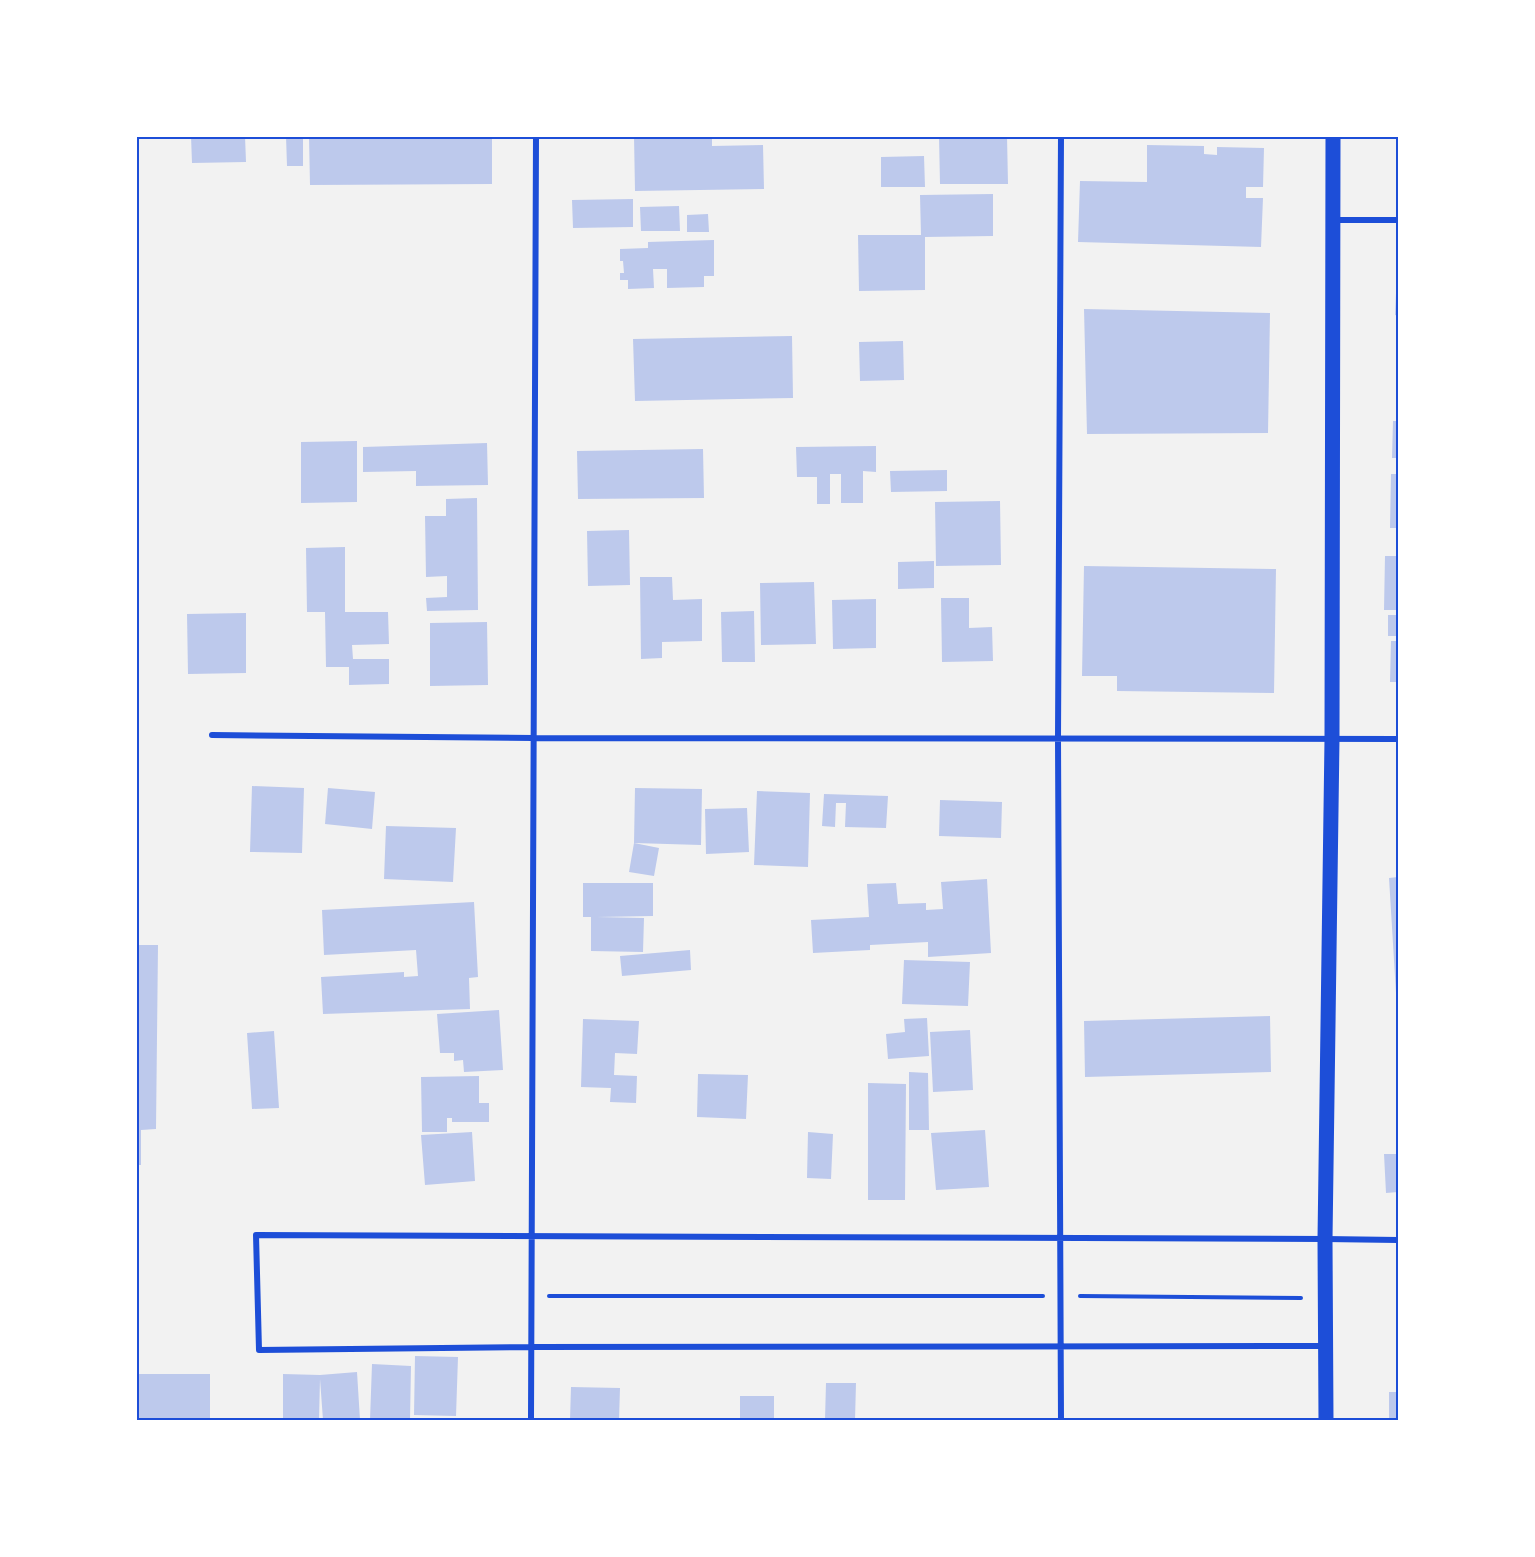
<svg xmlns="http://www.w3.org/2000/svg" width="1535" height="1557" font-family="'Times New Roman',serif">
<rect width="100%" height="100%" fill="#f2f2f2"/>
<path fill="#bdc9ec" d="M191 136H245L246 162 192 163Z
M286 136H303V166H287Z
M309 136H492V184L310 185Z
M634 136H712V146L763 145 764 189 635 191Z
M939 136H1007L1008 184H940Z
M1147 145 1204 146V154L1217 155V147L1264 148 1263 187H1246V198H1263L1261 247 1078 242 1080 181 1147 182Z
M924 156 925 187H881V157Z
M993 194V236L925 237V290L859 291 858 235H921L920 195Z
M633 199V227L573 228 572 200Z
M679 206 680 231H641L640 207Z
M708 214 709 232H687V215Z
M714 240V276H704V287L667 288V269H653L654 288 628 289V280H620V273H624L623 261H620V249L648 248V242Z
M1397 271H1398V316L1395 315Z
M1084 309 1270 313 1268 433 1087 434Z
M792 336 793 398 635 401 633 339Z
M903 341 904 380 860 381 859 342Z
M1393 421H1398V458H1392Z
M357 441V502L301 503V442Z
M487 443 488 485 416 486V471L363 472V447Z
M876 446V472L863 471V503H841V474H830V504H817V477H797L796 447Z
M703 449 704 498 578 499 577 451Z
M947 470V491L891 492 890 471Z
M1391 474H1398V528H1390Z
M477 498 478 610 427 611 426 598 447 597V576L426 577 425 516H446V499Z
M1000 501 1001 565 936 566 935 502Z
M629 530 630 585 588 586 587 531Z
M345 547V612H388L389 644 352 645 353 659H389V684L349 685V667H326L325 612H307L306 548Z
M1385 556H1398V610H1384Z
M934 561V588L898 589V562Z
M1084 566 1276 569 1274 693 1117 691V676H1082Z
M640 577H672L673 600 702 599V641L662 642V658L641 659Z
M814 582 816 644 761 645 760 583Z
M941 598H969V628L992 627 993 661 942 662Z
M876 599V648L833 649 832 600Z
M754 611 755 662H722L721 612Z
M246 613V673L188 674 187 614Z
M1388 615H1398V636H1388Z
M487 622 488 685 430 686V623Z
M1391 641H1398V682H1390Z
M252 786 304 788 302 853 250 852Z
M328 788 375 792 372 829 325 824Z
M635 788 702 789 701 845 634 843Z
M757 791 810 793 808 867 754 865Z
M824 794 888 796 886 828 845 827 846 803H836L835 827 822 826Z
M940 800 1002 802 1001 838 939 836Z
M747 808 749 852 706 854 705 809Z
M386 826 456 828 453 882 384 879Z
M634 843 659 848 654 876 629 872Z
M1398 877V992L1396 993 1389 878Z
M987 879 991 953 928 957V942L870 945V950L813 953 811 920 869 917 867 884 896 883 898 904 926 903V910L943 909 941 882Z
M583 883H653V916L597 917 644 918 643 952 591 951V917H583Z
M474 902 478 977 469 978 470 1009 323 1014 321 977 404 972V977L418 976 416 950 324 955 322 910Z
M136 945H158L156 1129 141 1130V1165H136Z
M690 950 691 970 622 976 620 956Z
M904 960 970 962 968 1006 902 1004Z
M499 1010 503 1070 464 1072 463 1060 454 1061V1053H440L437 1014Z
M1270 1016 1271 1072 1085 1077 1084 1021Z
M927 1018 929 1056 888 1059 886 1034 905 1032 904 1019Z
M583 1019 639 1021 637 1054 615 1053 614 1075 637 1076 636 1103 610 1102 611 1088 581 1087Z
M970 1030 973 1090 933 1092 930 1032Z
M274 1031 279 1108 252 1109 247 1033Z
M909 1072 928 1073 929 1130H909Z
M698 1074 748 1075 746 1119 697 1117Z
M479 1076V1103H489V1122H452V1118H447V1132H422L421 1077Z
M868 1083 906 1084 905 1200H868Z
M985 1130 989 1187 936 1190 931 1133Z
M472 1132 475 1181 425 1185 421 1135Z
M808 1132 833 1134 831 1179 807 1178Z
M1384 1154H1398V1192L1386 1193Z
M415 1356 458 1357 456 1416 414 1415Z
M372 1364 411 1366 410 1420H370Z
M357 1372 360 1420H323L320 1379 319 1420H283V1374L320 1375Z
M136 1374H210V1420H136Z
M826 1383H856L855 1420H825Z
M571 1387 620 1388 619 1420H570Z
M1389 1392H1398V1420H1389Z
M740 1396H774V1420H740Z
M410 1418H452V1420H410Z"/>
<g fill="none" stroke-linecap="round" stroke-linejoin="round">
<path stroke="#1d4ed8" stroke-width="4" d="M549 1296H1043
M1080 1296 1301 1298"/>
<path stroke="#1d4ed8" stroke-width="6" d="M1332 220H1398
M212 735 533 738 1398 739
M1325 1346 531 1347 259 1350 256 1235 1325 1239 1398 1240
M531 1420 536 136
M1061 1420 1058 739 1061 136"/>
<path stroke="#1d4ed8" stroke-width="15" d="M1326 1420 1325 1239 1332 739 1333 136"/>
</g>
<rect width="1535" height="1557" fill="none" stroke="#ffffff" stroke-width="276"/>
<rect x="138" y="138" width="1259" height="1281" fill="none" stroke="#1d4ed8" stroke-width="2"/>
</svg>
